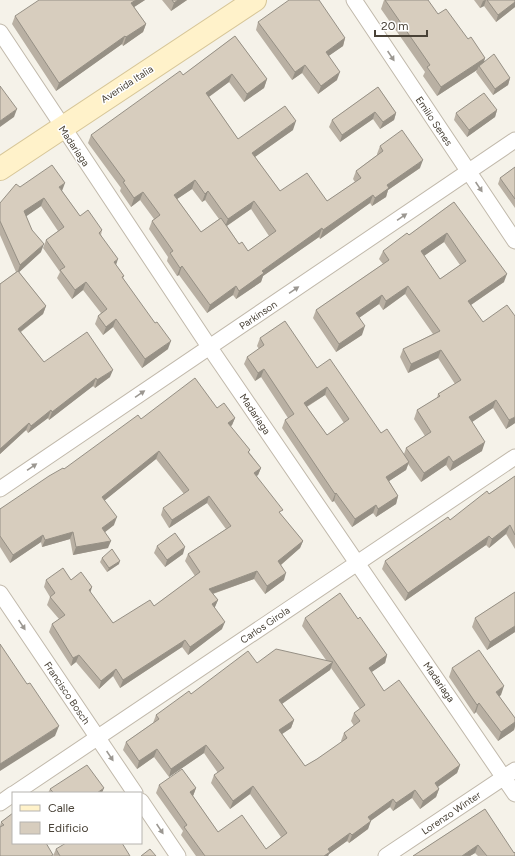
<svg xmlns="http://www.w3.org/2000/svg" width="515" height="856" font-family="Figtree,sans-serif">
<rect width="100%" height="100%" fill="#f5f2e9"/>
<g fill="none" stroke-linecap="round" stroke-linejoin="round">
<defs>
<path id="street" d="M354 0 515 241
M0 32 210 348 515 794
M0 489 515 140
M0 593 135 793
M15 793 515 457
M141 801 178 856
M0 803 13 794
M386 856 515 770"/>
<path id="secondary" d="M0 169 255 0"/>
</defs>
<use href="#street" stroke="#c1b9ab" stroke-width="17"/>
<use href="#secondary" stroke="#d7c698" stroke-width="24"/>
<use href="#street" stroke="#fff" stroke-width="15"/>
<use href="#secondary" stroke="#fff2ca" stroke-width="22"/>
</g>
<path fill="#b9b0a3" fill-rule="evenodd" d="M145 0 134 7 146 24 143 32 123 46 122 44 56 91 12 24 15 16Z
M162 0H187L171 11Z
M384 0 438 14 468 39 485 58 484 62 510 78 508 85 493 95 476 72 477 70 437 96 423 76 425 72 381 9Z
M474 0H515V7L496 22 484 6 480 8Z
M258 22 345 38 343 46 328 56 337 80 318 94 302 73 292 80 256 30Z
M235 36 267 79 264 88 244 102 229 82 209 97 238 139 293 130 255 157 280 191 327 201 355 182 353 179 356 171 377 155V154L380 146 420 168 388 190 386 197 372 206 370 203 320 239 319 237 263 276 261 282 236 299 233 295 207 313 179 275 177 276 167 261 168 257 149 229 152 221 154 219 140 200 131 207 120 191 121 188 88 143 91 135 183 75ZM192 189 202 202 205 200 219 219 201 232 177 199ZM251 209 269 236 248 251 239 244 227 226Z
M378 87 396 113 394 120 380 129 373 119 340 142 329 127 332 120Z
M497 110 495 117 467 137 454 120 456 113Z
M515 167V208L498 184 500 178Z
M20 187 62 191 80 216 102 230 101 235 116 265 124 276 123 278 168 349 142 368 113 327 103 335 95 324 98 316 101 313 83 290 72 299 57 278 60 272 43 248 46 240 58 231 41 206 26 216 41 252 19 272 46 306 43 314 21 332 44 362 110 377 95 388 93 386 49 420 48 418 28 433 26 430 0 454V284L16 272 0 235V203Z
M454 202 504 282 471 305 515 423 506 429 493 408 472 422 482 451 450 471 446 465 421 482 408 464 406 470 389 481 398 496 396 504 376 517 373 513 352 527 334 501 332 502 282 428 285 420 288 418 261 377 255 381 244 364 247 357 259 349 257 346 260 338 317 368 381 433 404 454 406 448 425 436 414 419 417 410 437 398 438 394 455 384 438 358 408 373 400 357 403 349 433 334 405 294 383 310 379 304 359 318 362 335 336 352 313 318 316 310 383 264 379 259 383 251 409 235ZM444 242 460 265 440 279 424 256ZM325 395 344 423 327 435 307 407Z
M217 408 235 418 232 425 230 427 250 450 249 452 261 468 258 475 256 476 281 515 303 541 300 548 281 565 284 580 265 594 254 579 213 594 218 600 214 608 222 629 188 655 182 647 120 688 113 676 99 689 76 662 71 666 49 632 52 624 59 619 47 605 50 597 44 587 46 580H71L90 593 113 623 154 606 195 576 185 561 188 554 226 529 207 503 169 528 161 515 163 508 184 494 156 459 104 501 114 525 105 532 108 548 73 555 70 539 42 547 41 542 10 563 0 547V509L64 469 141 419Z
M515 476V549L506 534 489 548 486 545 405 601 382 569 385 561 450 520Z
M157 546 183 554 165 567 154 553Z
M102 558 119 564 107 572 100 562Z
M515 592V632L487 650 472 627 475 618Z
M305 618 358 619 387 655 385 663 371 672 384 691 460 765 457 773 438 787 439 789 436 797 420 809 412 798 393 811 390 807 370 821 368 829 349 843 347 841 329 854 328 856H196L181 835 183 831 156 793 159 785 196 788 193 796 218 832 266 849 281 837 250 794 230 809 211 783 214 775 218 773 204 753 169 777 154 757 137 769 123 750 126 742 153 723 156 715 191 694 257 663 326 660 302 626ZM331 668 360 709 354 713 351 721 354 726 344 733 341 741 342 742 317 759 305 766 282 734 291 728 294 720 282 704 330 670Z
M452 668 501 695 499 696 515 718V726L514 730 498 741 476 712 474 714 449 677Z
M50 789 102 793H48Z
M485 809 515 856H478L475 853 470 856H413Z
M13 813 0 856V826L1 822Z
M56 849 130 856H53Z"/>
<path fill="#969085" d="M136 0H145L128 11 131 3Z
M178 0H187L171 11 174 3Z
M485 0H486L484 6 480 8 483 1Z
M515 2V7L496 22 498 15Z
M146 24 143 32 123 46 126 37Z
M125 36 122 44 56 91 59 83Z
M345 38 343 46 323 60 326 52Z
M485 58 482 67 479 66 477 70 437 96 441 87Z
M305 65 302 73 292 80 295 72Z
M340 72 337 80 318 94 321 86Z
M232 74 229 82 203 101 206 93Z
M510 78 508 85 493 95 495 89Z
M267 79 264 88 244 102 247 94Z
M17 109 14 117 0 127V121Z
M497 110 495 117 467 137 469 130Z
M375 112 373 119 340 142 342 135Z
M396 113 394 120 380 129 383 122Z
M296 121 293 130 249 161 252 153Z
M423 160 420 168 388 190 386 197 372 206 375 198 387 185Z
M195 180 192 189 171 203 174 195Z
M65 183 62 191 59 187Z
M208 191 205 200 202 202 205 194Z
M143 192 140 200 131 207 134 198Z
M373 195 370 203 320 239 323 230Z
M44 198 41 206 21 220 24 211Z
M254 201 251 209 225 227 228 219Z
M322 228 319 237 263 276 261 282 236 299 239 291 262 271Z
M447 233 444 242 418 260 421 251Z
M44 244 41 252 17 274 20 265Z
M118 259 115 268 114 262Z
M182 266 179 275 177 276 180 268Z
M507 274 504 282 465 309 468 301Z
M86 282 83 290 72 299 75 290Z
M236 286 233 295 207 313 210 305Z
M408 286 405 294 383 310 386 301Z
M382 295 379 304 353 322 356 313Z
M46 306 43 314 15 336 18 329Z
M116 319 113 327 103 335 106 327Z
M365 326 362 335 336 352 339 344Z
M171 341 168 349 142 368 145 359Z
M441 350 438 358 408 373 411 364Z
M264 369 261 377 255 381 258 373Z
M113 370 110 377 95 388 97 380Z
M96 378 93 386 49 420 52 412Z
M327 387 325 395 301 410 304 403Z
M496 400 493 408 466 426 469 417Z
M51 410 48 418 28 433 31 426Z
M515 417V423L506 429 509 420Z
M235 418 232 425 225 431 228 423Z
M29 423 26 430 0 454V449Z
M485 442 482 451 450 471 453 462Z
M159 451 156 459 99 505 102 497Z
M449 456 446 465 421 482 424 473Z
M409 462 406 470 383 485 386 477Z
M261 468 258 475 251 480 254 473Z
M336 493 334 501 332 502 335 494Z
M209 496 207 503 169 528 172 520Z
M398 496 396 504 376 517 378 509Z
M376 505 373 513 352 527 355 519Z
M117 517 114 525 100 536 102 528Z
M510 525 506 534 489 548 492 539Z
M73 532 70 539 42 547 45 540Z
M43 535 41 542 10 563 13 555Z
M489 536 486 545 405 601 408 593Z
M111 541 108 548 73 555 76 547Z
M303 541 300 548 276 569 278 561Z
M185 547 183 554 165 567 167 560Z
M120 561 119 564 107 572 109 568Z
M257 571 254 579 206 596 209 589Z
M286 573 284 580 265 594 267 586Z
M92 587 90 594 89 590Z
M218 600 215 607 209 612 212 604Z
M225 622 222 629 188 655 190 647Z
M515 626V632L487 650 490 642Z
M185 640 182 647 120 688 123 680Z
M79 655 76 662 71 666 73 658Z
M387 655 385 663 366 676 369 668Z
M333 662 330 670 276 708 279 700Z
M116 669 113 676 99 689 101 681Z
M504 686 501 695 492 701 496 692Z
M479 703 476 712 474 714 477 705Z
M294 720 291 728 276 738 279 730Z
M515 722V726L514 730 498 741 501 732Z
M59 726 55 736 0 771V764Z
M206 745 204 753 169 777 171 769Z
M157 749 154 757 137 769 139 761Z
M460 765 457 773 432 791 435 783Z
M253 786 250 794 230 809 233 801Z
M104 788 102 793H97Z
M196 788 193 796 187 801 190 792Z
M439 789 436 797 420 809 423 801Z
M415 790 412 798 393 811 396 803Z
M393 799 390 807 365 825 368 817Z
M371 821 368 829 349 843 352 835Z
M350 833 347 841 329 854 328 856H324L328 849Z
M478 845 475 853 470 856H462Z"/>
<path fill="#d7cdbe" stroke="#969085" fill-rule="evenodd" d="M39 0H136L131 3 146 24 126 37 125 36 59 83 15 16Z
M172 0H178L174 3Z
M289 0H319L345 38 326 52 340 72 321 86 305 65 295 72 258 22Z
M385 0H428L438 14 446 9 468 39 471 37 485 58 441 87 427 67 430 65Z
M487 0H515V2L498 15Z
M235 36 267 79 247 94 232 74 206 93 238 139 285 106 296 121 252 153 280 191 307 173 327 201 361 178 356 171 383 151 380 146 402 130 423 160 387 185 389 188 375 198 373 195 323 230 322 228 262 271 264 273 239 291 236 286 210 305 182 266 180 268 170 253 173 251 152 221 160 215 143 192 134 198 123 182 125 181 91 135 180 71 183 75ZM195 180 205 194 208 191 228 219 254 201 276 231 248 251 242 242 239 244 221 218 201 232 174 195Z
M494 54 510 78 495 89 479 66Z
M0 86 17 109 0 121Z
M378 87 396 113 383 122 375 112 342 135 332 120Z
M484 93 497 110 469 130 456 113Z
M52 165 65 183 59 187 80 216 88 210 102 230 99 233 118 259 114 262 124 276 122 277 155 323 157 322 171 341 145 359 116 319 106 327 98 316 107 309 86 282 75 290 60 270 65 267 46 240 64 227 44 198 24 211 32 230 44 244 20 265 0 221V203L16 184 20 187Z
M515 167V199L500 178Z
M454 202 507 274 468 301 483 322 507 305 515 316V417L509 420 496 400 469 417 485 442 453 462 449 456 424 473 406 448 431 432 417 410 440 396 438 394 461 380 441 350 411 364 403 349 440 331 408 286 386 301 382 295 356 313 365 326 339 344 316 310 389 260 383 251 407 233 409 235ZM447 233 466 261 440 279 421 251Z
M18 271 46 306 18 329 44 362 87 332 113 370 97 380 96 378 52 412 51 410 31 426 29 423 0 449V284Z
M285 321 317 368 330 359 381 433 387 429 409 462 386 477 398 496 378 509 376 505 355 519 336 493 335 494 285 420 294 414 264 369 258 373 247 357 264 345 260 338ZM327 387 349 419 327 435 304 403Z
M195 378 217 408 224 403 235 418 228 423 250 450 248 452 261 468 254 473 283 510 279 512 303 541 278 561 286 573 267 586 257 571 209 589 218 600 212 604 225 622 190 647 185 640 123 680 116 669 101 681 79 655 73 658 52 624 65 615 50 597 55 593 46 580 63 568 71 580 81 572 92 587 89 590 113 623 150 600 154 606 200 572 188 554 231 526 209 496 172 520 163 508 189 490 159 451 102 497 117 517 102 528 111 541 76 547 73 532 45 540 43 535 13 555 0 536V509L49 476 63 468 64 469 138 415 141 419Z
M515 476V535L510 525 492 539 489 536 408 593 385 561 448 517 450 520 487 491 489 494Z
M175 533 185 547 167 560 157 546Z
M112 549 120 561 109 568 102 558Z
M515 592V626L490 642 475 618Z
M340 593 358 619 360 617 387 655 369 668 384 691 399 680 460 765 435 783 439 789 423 801 415 790 396 803 393 799 368 817 371 821 352 835 350 833 328 849 330 852 324 856H205L184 827 187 825 159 785 182 769 196 788 190 792 218 832 242 815 266 849 287 833 253 786 233 801 214 775 224 768 206 745 171 769 157 749 139 761 126 742 159 719 156 715 189 691 191 694 248 651 257 663 276 649 333 662 279 700 294 720 279 730 305 766 317 759 347 738 344 733 360 721 354 713 365 705 305 618Z
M0 644 27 684 30 683 59 726 0 764Z
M479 650 504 686 496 692 515 718V722L501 732 479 703 477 705 452 668Z
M87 765 104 788 97 793H51L53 792 50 789Z
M485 809 514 853 515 852V856H487L478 845 462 856H413Z
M13 813V843H46L53 855 51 856H0V827L4 825 1 822Z
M66 843H122L130 856H60L56 849Z
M150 849 156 856H141Z"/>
<defs><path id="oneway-solid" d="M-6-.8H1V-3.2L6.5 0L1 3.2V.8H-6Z"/></defs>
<g fill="#9b9791">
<use href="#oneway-solid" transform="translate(391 56) rotate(56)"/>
<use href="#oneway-solid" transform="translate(479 187) rotate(56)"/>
<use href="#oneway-solid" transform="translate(402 217) rotate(-34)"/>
<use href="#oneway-solid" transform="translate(294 290) rotate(-34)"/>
<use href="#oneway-solid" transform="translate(140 394) rotate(-34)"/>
<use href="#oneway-solid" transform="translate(32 467) rotate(-34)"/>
<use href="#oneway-solid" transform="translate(22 625) rotate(56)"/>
<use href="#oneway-solid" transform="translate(110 756) rotate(56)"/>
<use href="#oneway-solid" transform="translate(160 829) rotate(56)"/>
</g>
<g text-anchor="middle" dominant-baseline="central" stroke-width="3" stroke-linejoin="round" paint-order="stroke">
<g font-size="10" fill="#494237" stroke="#fff">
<text transform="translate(127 84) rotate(-33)">Avenida Italia</text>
<text transform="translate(434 121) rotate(56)">Emilio Senes</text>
<text transform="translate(74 146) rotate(56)">Madariaga</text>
<text transform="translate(258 315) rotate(-34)">Parkinson</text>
<text transform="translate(255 414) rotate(56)">Madariaga</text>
<text transform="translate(265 625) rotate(-34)">Carlos Girola</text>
<text transform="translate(439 682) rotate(55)">Madariaga</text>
<text transform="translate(67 693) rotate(56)">Francisco Bosch</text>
<text transform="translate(451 813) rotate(-34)">Lorenzo Winter</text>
</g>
</g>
<rect x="12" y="792" width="130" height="52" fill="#ffffff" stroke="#b6b3af"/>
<rect x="20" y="805" width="20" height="6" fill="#fff2ca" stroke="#b6b3af"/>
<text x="48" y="812" font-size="12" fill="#494237">Calle</text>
<rect x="20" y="822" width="20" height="12" fill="#d7cdbe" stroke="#b6b3af"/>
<text x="48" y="832" font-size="12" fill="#494237">Edificio</text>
<path d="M375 30v6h52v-6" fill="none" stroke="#494237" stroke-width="2"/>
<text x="381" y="30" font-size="12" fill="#494237" stroke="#ffffff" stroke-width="3" paint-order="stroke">20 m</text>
</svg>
